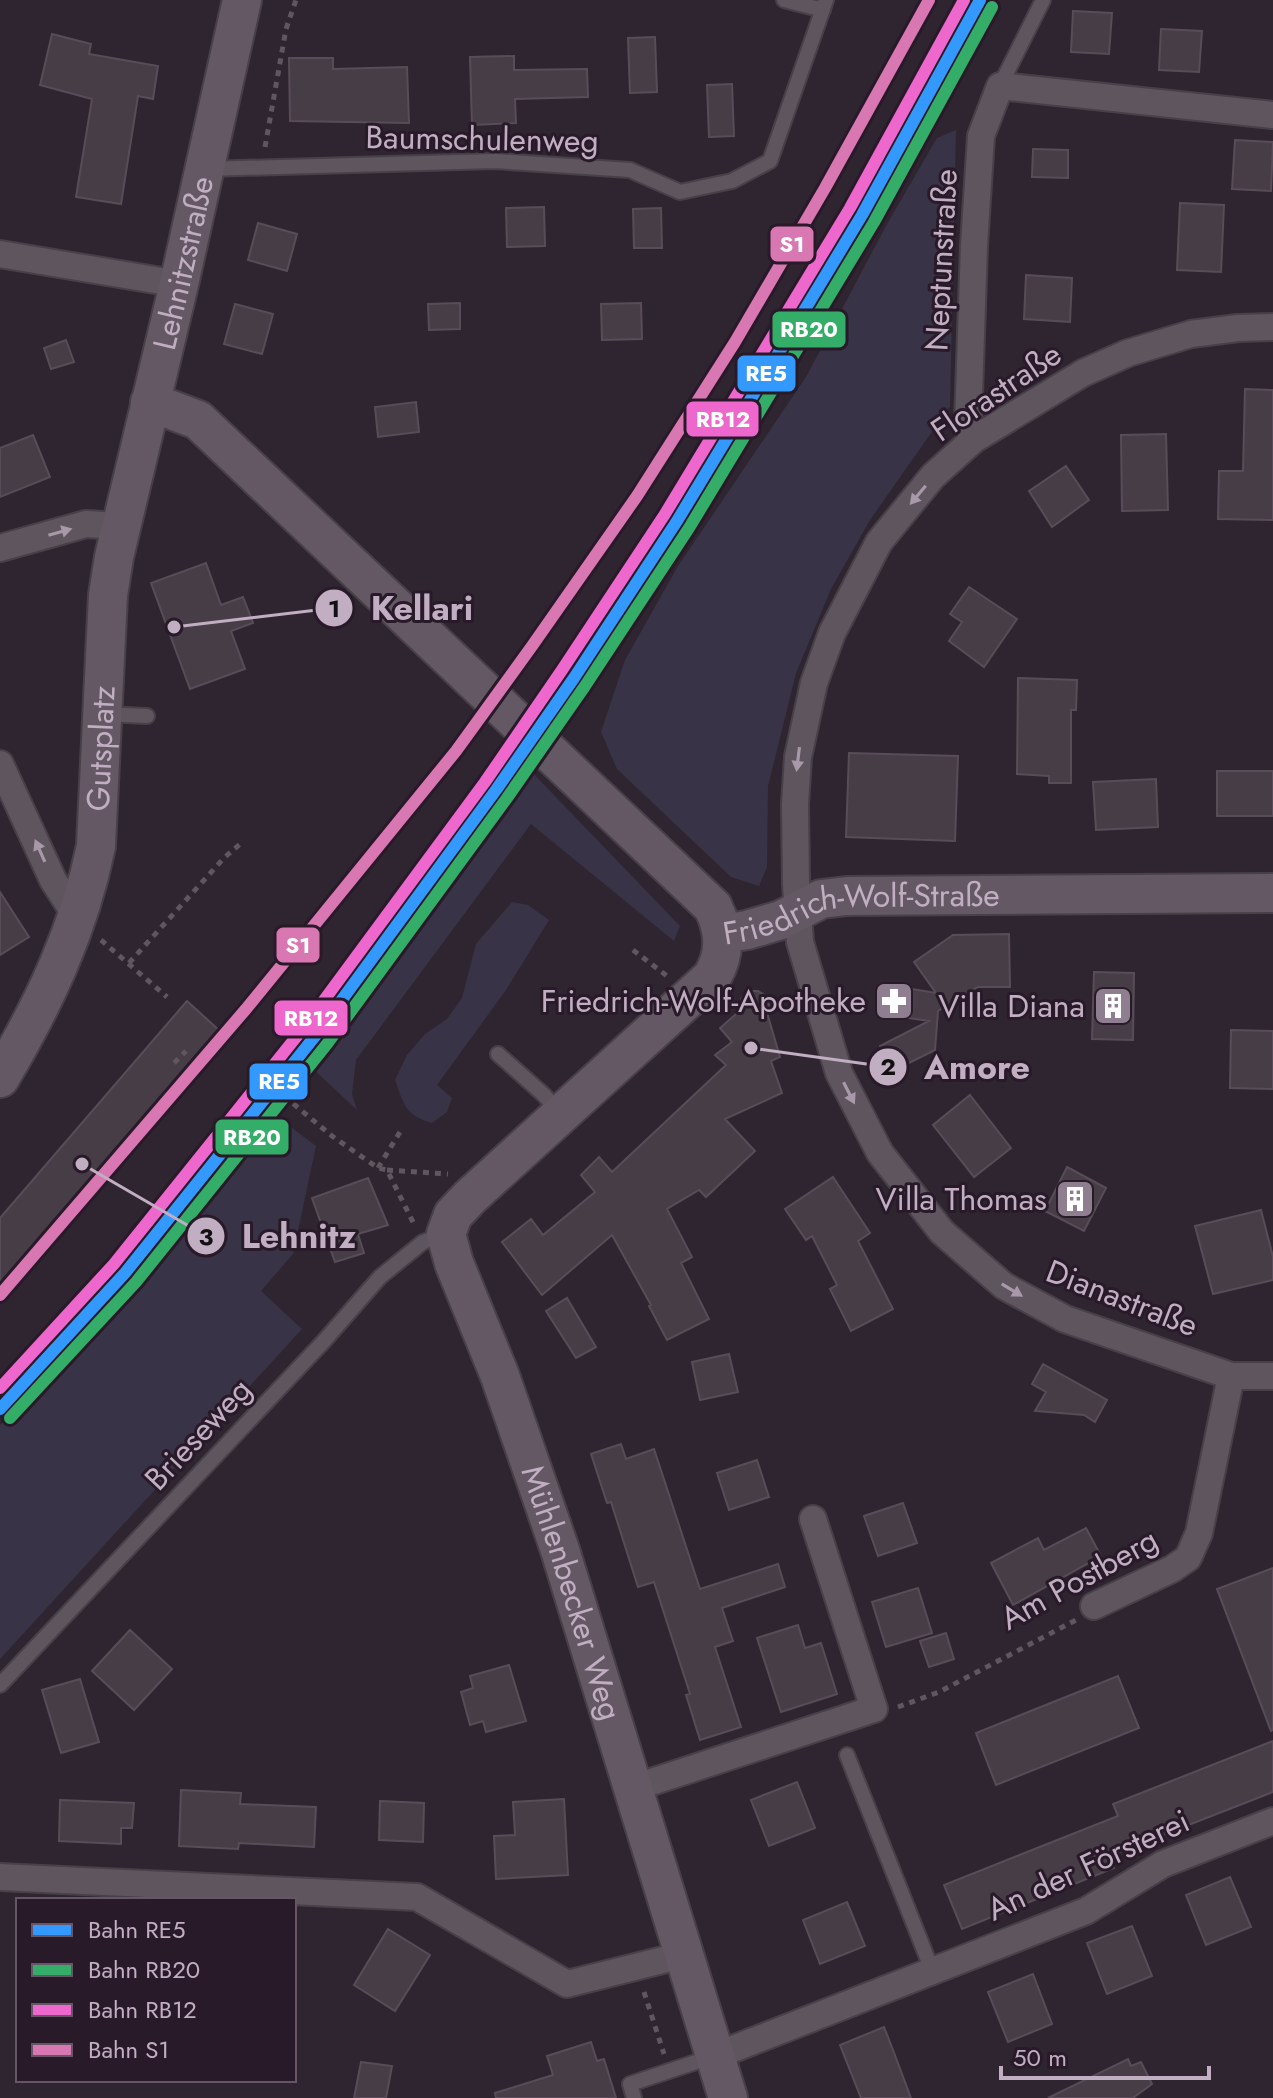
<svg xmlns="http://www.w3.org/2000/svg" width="1273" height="2098" font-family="Jost,sans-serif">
<rect width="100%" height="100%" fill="#2f2530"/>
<path fill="#383346" d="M956 130 950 406 870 520 831 589 796 673 768 786 767 867 759 886 731 877 617 769 601 732 625 660 678 566 806 377 887 224 937 138Z
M526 766 680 926 674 941 531 824 356 1060 352 1094 357 1110 311 1067Z
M512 902 528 905 549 920 506 990 437 1085 452 1098 447 1112 432 1123C405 1115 404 1105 395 1080L407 1055 425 1034 447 1019 462 998 476 944Z
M271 1112 316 1146 293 1254 261 1291 302 1329 0 1659V1425Z"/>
<path fill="#463d46" stroke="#584c58" stroke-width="2" d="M1073 11 1112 13 1109 54 1071 52Z
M1161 29 1202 31 1199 72 1159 70Z
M52 34 91 44 89 54 158 66 153 99 138 96 121 204 76 197 92 99 40 85Z
M655 37 657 92 630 93 628 38Z
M514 56V70L587 69 588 97 515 99 516 123 472 125 470 57Z
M289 58H333V69L407 67 409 123 290 121Z
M732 84 734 136 709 137 707 85Z
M1235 140 1273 142 1271 191 1232 189Z
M1033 149 1068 150V178L1032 177Z
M1180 203 1224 205 1221 272 1177 270Z
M544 207 545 246 507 247 506 208Z
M661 208 662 248H634L633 209Z
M258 223 297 234 287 271 248 260Z
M1026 275 1072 278 1070 322 1024 319Z
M460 303V329L429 330 428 304Z
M641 303 642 339 602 340 601 304Z
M235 304 273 314 262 354 224 344Z
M66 340 74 362 51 369 44 348Z
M1245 389 1273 390V520L1218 519 1219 471H1243Z
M416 402 419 432 378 437 375 407Z
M1166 434 1168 510 1122 511 1121 435Z
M33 435 50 477 0 497V448Z
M1066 466 1089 500 1052 527 1029 491Z
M206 563 221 605 243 597 253 623 231 631 245 669 190 689 151 583Z
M969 587 1017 619 984 667 949 641 962 622 950 614Z
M1018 678 1077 680 1076 710H1071V783H1049V776L1017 774Z
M849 753 958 756 955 841 846 837Z
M1217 771H1273V816H1217Z
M1156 779 1158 827 1096 830 1093 782Z
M0 892 29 937 0 955Z
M1009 934 1010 987H978L938 1011 935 1050 893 1071 880 1046 929 1021 883 1014 887 985 936 993 914 962 953 935Z
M1094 972 1134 973 1133 1040 1092 1039Z
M748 991H758L766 996 769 1005 768 1016 780 1057 771 1061 782 1093 725 1119 755 1151 706 1197 699 1190 667 1209 692 1257 681 1263 709 1319 667 1340 649 1306 651 1305 612 1235 542 1295 502 1242 531 1219 543 1235 595 1192 581 1175 599 1157 612 1172 726 1065 715 1055 732 1042 720 1028 743 1008 741 999Z
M187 1001 220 1031 0 1285V1218Z
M1231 1030 1273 1031V1089L1230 1088Z
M970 1095 1011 1148 974 1177 933 1125Z
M1067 1167 1106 1188 1084 1231 1045 1211Z
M833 1177 870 1233 858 1241 893 1309 851 1331 830 1289 837 1285 812 1236 806 1240 785 1209Z
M368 1178 388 1225 358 1234 364 1253 335 1262 312 1198Z
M1261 1210 1273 1257V1280L1213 1294 1195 1226Z
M567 1298 596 1347 576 1358 546 1311Z
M729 1354 738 1392 700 1400 692 1362Z
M1043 1364 1107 1400 1095 1422 1084 1415 1035 1411 1046 1392 1032 1384Z
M621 1444 626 1459 654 1449 700 1589 778 1564 785 1587 722 1608 733 1641 715 1647 741 1727 700 1740 686 1695 690 1694 654 1582 638 1587 611 1502 607 1503 591 1454Z
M757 1460 769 1497 729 1510 717 1473Z
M903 1503 917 1543 878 1556 864 1516Z
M1086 1528 1101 1556 1013 1605 991 1563 1038 1538 1044 1550Z
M1273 1568V1730L1271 1731 1217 1589Z
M918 1588 932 1633 886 1647 872 1602Z
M798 1625 805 1648 821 1643 837 1694 781 1712 757 1638Z
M130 1630 172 1669 134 1710 92 1671Z
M946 1633 954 1659 929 1667 920 1641Z
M509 1665 526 1721 486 1732 483 1721 470 1725 461 1692 473 1688 470 1676Z
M1118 1676 1139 1728 996 1785 976 1733Z
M80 1679 99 1742 61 1753 42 1690Z
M1273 1741V1792L1109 1856 1114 1868 962 1929 944 1885 1118 1816 1113 1804Z
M797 1782 815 1828 769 1846 751 1800Z
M181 1790 241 1793 240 1804 316 1807 314 1847 239 1843 238 1849 179 1846Z
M564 1799 568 1875 496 1879 494 1836 515 1835 513 1802Z
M60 1800 134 1803 132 1828H121V1844L59 1841Z
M380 1801 424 1803 423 1842 379 1840Z
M1230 1877 1251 1927 1206 1945 1186 1895Z
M847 1902 865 1946 820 1964 803 1920Z
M1132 1926 1152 1976 1107 1994 1087 1943Z
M388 1929 430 1955 395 2011 354 1985Z
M1033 1974 1052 2024 1008 2042 988 1992Z
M884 2027 893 2050 911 2098H861L840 2045Z
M591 2042 597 2061 604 2059 616 2098H496L495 2093 553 2075 547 2056Z
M1128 2059 1131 2066 1141 2062 1152 2084 1133 2098H1048Z
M361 2062 392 2066 386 2098H354Z"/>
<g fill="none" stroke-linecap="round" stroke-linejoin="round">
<defs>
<path id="lane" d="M784 0 823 10
M1000 86 1043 0
M205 169 495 161 630 170 680 192 732 181 770 161 826 0
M104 714 147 716
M498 1054 544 1095 559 1112
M0 1685 324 1341 380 1277 423 1242 444 1235
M847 1755 932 1970
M634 2098 630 2084 714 2056"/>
<path id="street" d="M0 254 179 284
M1273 327 1238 328 1191 334 1128 353 1083 373 973 440 933 476 879 542 832 633 814 683 798 757 795 804 796 884 800 942 839 1073 880 1153 942 1232 1004 1286 1065 1319 1231 1376H1273
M973 440 968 423 974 246 981 136 1000 86 1273 115
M0 548 86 524 120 526
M0 764 53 880 78 919
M1094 1606 1172 1569 1188 1558 1199 1533 1231 1376
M633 1788 874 1709 813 1519
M0 1877 417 1897 567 1984 683 1955
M715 2056 1086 1911 1163 1864 1273 1821"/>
<g id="secondary">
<path id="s1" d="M150 402 198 420 713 907C725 932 726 953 712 977L470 1197 453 1215 446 1234 454 1263 500 1376 560 1550 728 2098"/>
<path id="s2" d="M723 934 747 930 781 920 821 899 847 896 1273 893"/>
<path id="s3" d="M0 1078C44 1004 79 930 96 846L108 595 114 557 179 284 242 0"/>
</g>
</defs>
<use href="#lane" stroke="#484049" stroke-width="18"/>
<use href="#street" stroke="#484049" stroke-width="30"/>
<use href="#secondary" stroke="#484049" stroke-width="42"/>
<path stroke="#5f5660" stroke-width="5" stroke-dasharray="6 6" stroke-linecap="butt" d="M265 147 286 29 296 0
M101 940 167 997
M633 950 667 976
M129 963 224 858 240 844
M174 1063 186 1051
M284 1096 332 1136 378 1168 387 1170 415 1226
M378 1168 403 1127
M387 1170 448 1174
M898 1707 939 1692 1076 1620
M644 1992 664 2054"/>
<use href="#lane" stroke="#5e555e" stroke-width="14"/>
<use href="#street" stroke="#5e555e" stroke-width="26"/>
<use href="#secondary" stroke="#635863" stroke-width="38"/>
<defs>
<path id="rail-1" d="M0 1409 125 1273 316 1035 496 790 574 678 677 521 862 215 980 0"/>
<path id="rail-2" d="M10 1418 136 1282 327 1044 507 798 585 686 689 528 874 222 992 7"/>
<path id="rail-3" d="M0 1388 114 1264 305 1026 485 782 562 670 665 514 850 208 964 0"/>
<path id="rail-4" d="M0 1295 246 1009 456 751 532 646 637 496 735 342 825 188 929 0"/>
</defs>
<use href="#rail-1" stroke="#291a29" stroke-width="18"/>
<use href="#rail-2" stroke="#291a29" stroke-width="18"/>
<use href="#rail-3" stroke="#291a29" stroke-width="18"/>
<use href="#rail-4" stroke="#291a29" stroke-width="18"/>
<use href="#rail-1" stroke="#39f" stroke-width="12"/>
<use href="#rail-2" stroke="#33ad68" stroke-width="12"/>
<use href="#rail-3" stroke="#ed67cc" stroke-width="12"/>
<use href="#rail-4" stroke="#d977b2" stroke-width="12"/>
</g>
<defs><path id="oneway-solid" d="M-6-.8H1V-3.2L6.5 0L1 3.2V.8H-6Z" transform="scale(2)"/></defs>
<g fill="#a998a9">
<use href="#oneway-solid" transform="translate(918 495) rotate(130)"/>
<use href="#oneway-solid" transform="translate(60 532) rotate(-16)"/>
<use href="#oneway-solid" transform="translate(798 759) rotate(97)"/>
<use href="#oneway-solid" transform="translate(40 851) rotate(-114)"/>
<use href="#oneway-solid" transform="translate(849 1093) rotate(63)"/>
<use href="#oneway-solid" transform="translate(1012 1290) rotate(31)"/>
</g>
<defs>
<symbol id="pharmacy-square" viewBox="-11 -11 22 22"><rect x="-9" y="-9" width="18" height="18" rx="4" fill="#8f7e8f" stroke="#291a29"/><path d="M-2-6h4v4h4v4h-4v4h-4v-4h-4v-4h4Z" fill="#fff"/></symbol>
<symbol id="building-square" viewBox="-11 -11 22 22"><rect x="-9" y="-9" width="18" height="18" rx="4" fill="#8f7e8f" stroke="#291a29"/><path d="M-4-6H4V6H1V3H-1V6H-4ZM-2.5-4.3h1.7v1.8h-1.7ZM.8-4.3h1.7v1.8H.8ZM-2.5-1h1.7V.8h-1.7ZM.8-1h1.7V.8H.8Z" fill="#fff"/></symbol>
</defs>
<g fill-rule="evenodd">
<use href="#pharmacy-square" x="872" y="979" width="44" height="44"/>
<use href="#building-square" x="1091" y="984" width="44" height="44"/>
<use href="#building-square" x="1053" y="1177" width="44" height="44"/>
</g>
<g text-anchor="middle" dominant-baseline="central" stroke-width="6" stroke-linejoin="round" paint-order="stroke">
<g font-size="32" fill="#c2aec2" stroke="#291a29">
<text transform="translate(482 139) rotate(1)">Baumschulenweg</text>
<text transform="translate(941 260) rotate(-87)">Neptunstraße</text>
<text stroke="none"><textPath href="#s3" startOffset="844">Lehnitzstraße</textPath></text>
<text transform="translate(996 392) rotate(-34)">Florastraße</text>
<text stroke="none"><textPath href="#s3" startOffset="350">Gutsplatz</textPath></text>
<text stroke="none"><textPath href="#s2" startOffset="142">Friedrich-Wolf-Straße</textPath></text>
<text transform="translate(1122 1298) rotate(21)">Dianastraße</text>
<text transform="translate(198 1434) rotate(-47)">Brieseweg</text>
<text transform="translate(1079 1579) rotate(-29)">Am Postberg</text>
<text stroke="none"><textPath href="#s1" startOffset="1586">Mühlenbecker Weg</textPath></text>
<text transform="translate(1088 1865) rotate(-25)">An der Försterei</text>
</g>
<g font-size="32" fill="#c2aec2" stroke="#291a29" text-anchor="end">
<text x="866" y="1001">Friedrich-Wolf-Apotheke</text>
<text x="1085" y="1006">Villa Diana</text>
<text x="1047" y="1199">Villa Thomas</text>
</g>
</g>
<path fill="none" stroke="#c2aec2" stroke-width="3" d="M174 627L334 608M751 1048L888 1067M82 1164L206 1236"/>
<g fill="#c2aec2" stroke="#291a29" stroke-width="3">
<circle cx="174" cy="627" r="8"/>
<circle cx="751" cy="1048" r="8"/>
<circle cx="82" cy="1164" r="8"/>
<circle cx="334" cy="608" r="20"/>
<circle cx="888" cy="1067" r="20"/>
<circle cx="206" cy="1236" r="20"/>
</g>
<g font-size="24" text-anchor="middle" font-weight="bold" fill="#111">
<text x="334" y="617">1</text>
<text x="888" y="1075">2</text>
<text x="206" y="1245">3</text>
</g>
<g font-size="34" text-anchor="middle" font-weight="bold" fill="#c2aec2" stroke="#291a29" stroke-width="6" stroke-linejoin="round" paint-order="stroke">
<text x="422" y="620">Kellari</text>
<text x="977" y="1079">Amore</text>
<text x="299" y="1248">Lehnitz</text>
</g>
<g stroke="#291a29" stroke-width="3">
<rect x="769" y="225" width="46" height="38" rx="8" fill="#d977b2"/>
<rect x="771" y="310" width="76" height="39" rx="8" fill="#33ad68"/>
<rect x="736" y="354" width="61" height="39" rx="8" fill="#39f"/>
<rect x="685" y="400" width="75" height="38" rx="8" fill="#ed67cc"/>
<rect x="275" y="926" width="46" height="38" rx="8" fill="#d977b2"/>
<rect x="273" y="999" width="76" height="38" rx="8" fill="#ed67cc"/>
<rect x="248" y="1062" width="61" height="39" rx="8" fill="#39f"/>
<rect x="214" y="1118" width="76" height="38" rx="8" fill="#33ad68"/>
</g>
<g font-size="22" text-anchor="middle" font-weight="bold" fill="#fff">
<text x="792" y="252">S1</text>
<text x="809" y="337">RB20</text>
<text x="766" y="381">RE5</text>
<text x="723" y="427">RB12</text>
<text x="298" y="953">S1</text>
<text x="311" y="1026">RB12</text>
<text x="279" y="1089">RE5</text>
<text x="252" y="1145">RB20</text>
</g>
<rect x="16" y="1898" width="280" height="184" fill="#291a29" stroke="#665566" stroke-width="2"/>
<rect x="32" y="1924" width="40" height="12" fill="#3399ff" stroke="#665566" stroke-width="2"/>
<text x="88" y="1938" font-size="24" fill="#c2aec2">Bahn RE5</text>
<rect x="32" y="1964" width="40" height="12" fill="#33ad68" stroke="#665566" stroke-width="2"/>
<text x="88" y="1978" font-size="24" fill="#c2aec2">Bahn RB20</text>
<rect x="32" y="2004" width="40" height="12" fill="#ed67cc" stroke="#665566" stroke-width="2"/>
<text x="88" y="2018" font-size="24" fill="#c2aec2">Bahn RB12</text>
<rect x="32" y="2044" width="40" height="12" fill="#d977b2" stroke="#665566" stroke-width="2"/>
<text x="88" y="2058" font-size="24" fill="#c2aec2">Bahn S1</text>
<path d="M1001 2066v12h208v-12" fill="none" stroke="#c2aec2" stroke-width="4"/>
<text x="1013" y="2066" font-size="24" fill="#c2aec2" stroke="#291a29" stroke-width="6" paint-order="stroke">50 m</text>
</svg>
